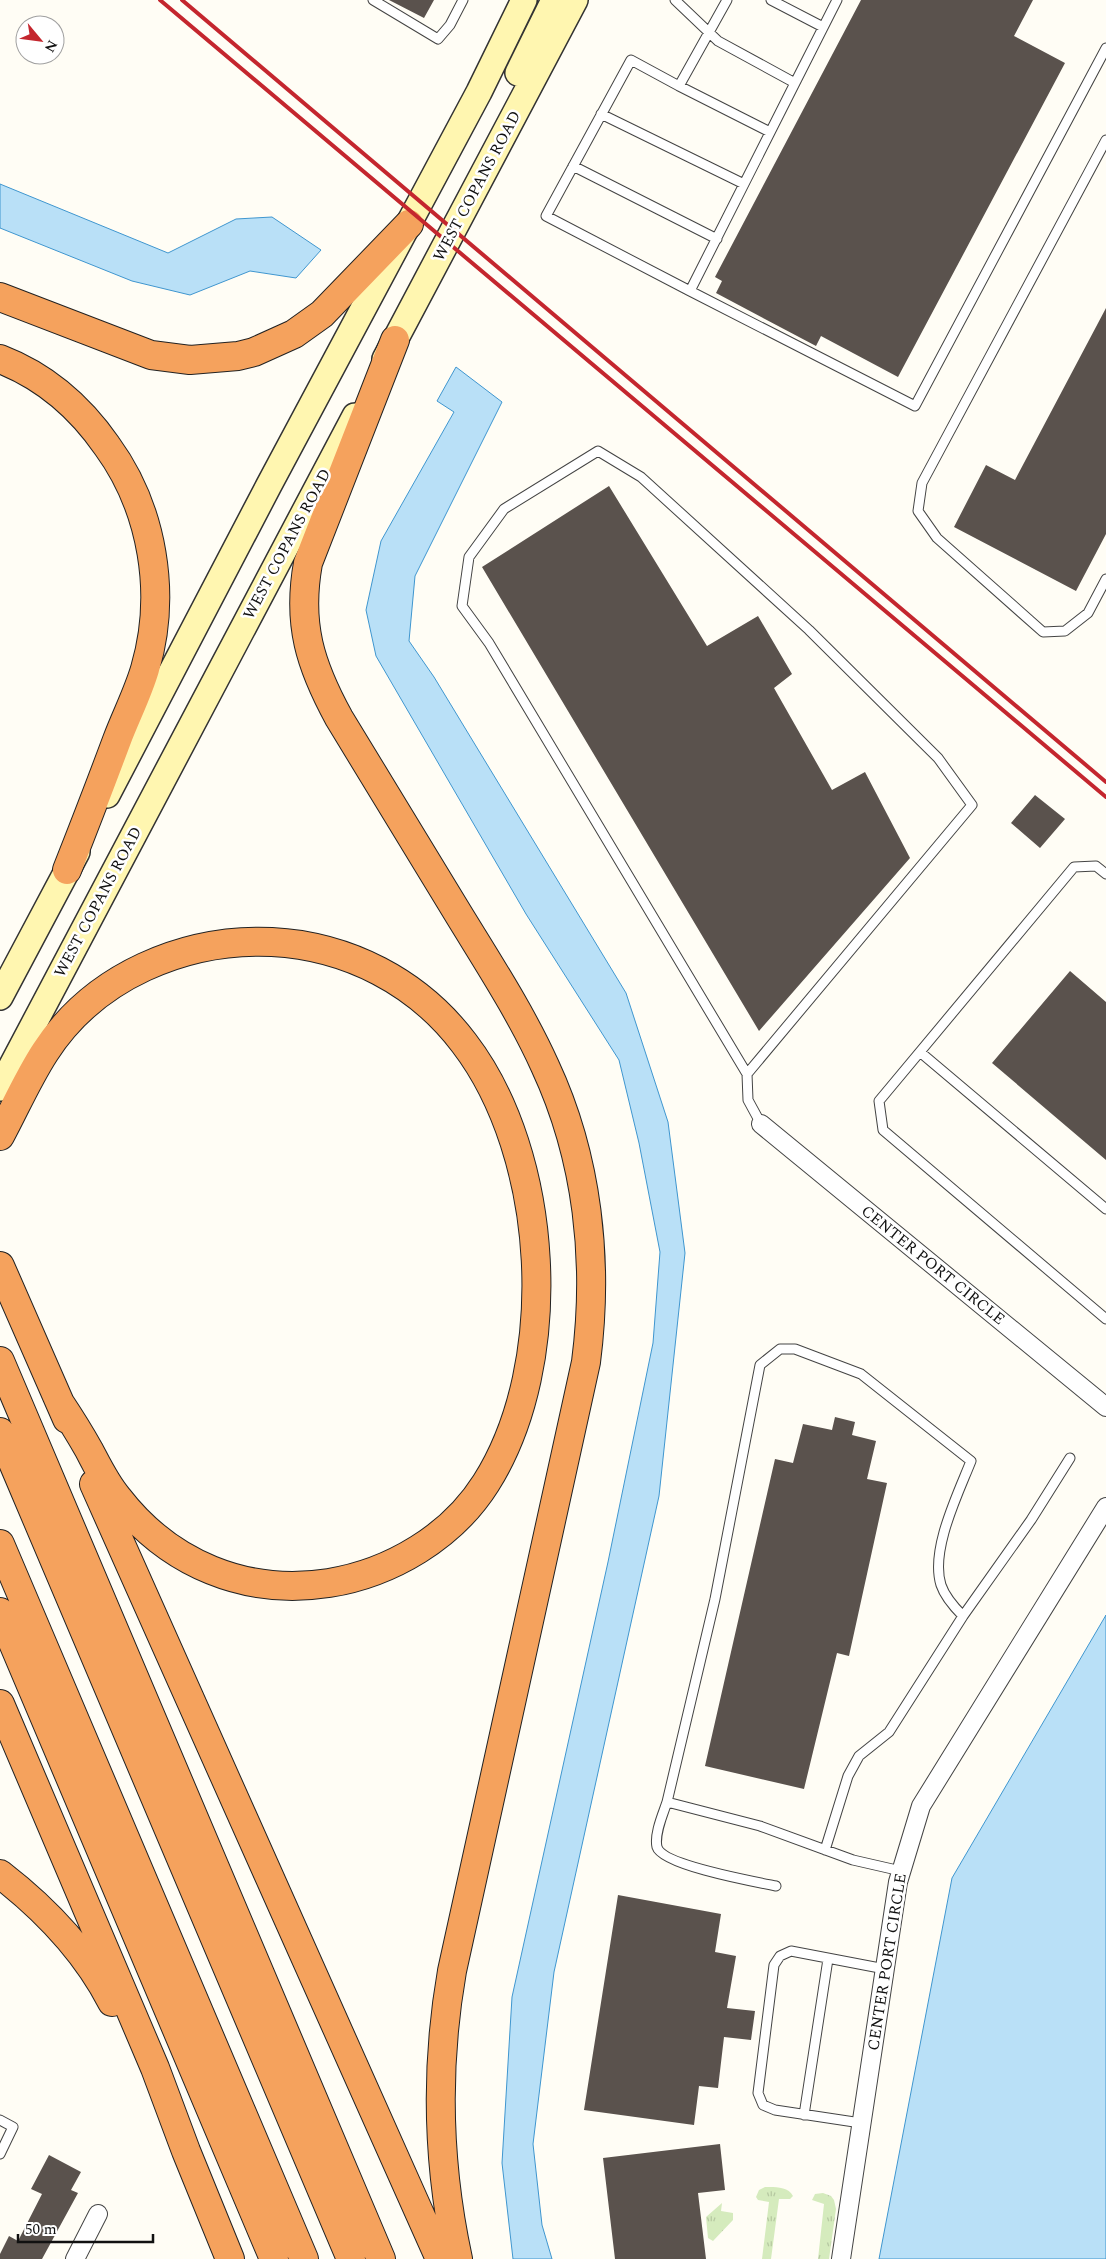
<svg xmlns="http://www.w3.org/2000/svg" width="1106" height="2259" font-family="Spectral,serif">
<defs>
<pattern id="grass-tufts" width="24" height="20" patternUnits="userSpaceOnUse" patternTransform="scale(1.25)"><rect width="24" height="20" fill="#d5ebbd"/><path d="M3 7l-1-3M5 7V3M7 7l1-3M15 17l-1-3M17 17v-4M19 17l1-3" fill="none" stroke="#b6c8a1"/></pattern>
</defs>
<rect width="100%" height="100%" fill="#fffdf5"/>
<path fill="url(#grass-tufts)" d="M765 2187C774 2187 788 2186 793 2196L790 2199H779L771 2259H762L769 2202 758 2200 756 2197 759 2190Z
M823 2193 831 2196 834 2200 836 2209 829 2259H818L824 2204 812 2200 815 2194Z
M722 2203 721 2211 733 2213V2220L713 2241 708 2238 706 2217Z"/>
<path fill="#b9e0f7" stroke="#3f96cf" d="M0 184 168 253 236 219 272 217 321 250 296 278 250 271 190 295 132 281 0 228Z
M456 367 502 402 415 576 409 641 434 677 626 993 668 1122 685 1253 659 1496 554 1972 533 2144 542 2225 552 2259H513L502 2163 512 1997 608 1562 653 1343 660 1252 639 1143 619 1060 526 914 376 656 366 610 381 541 454 412 437 401Z
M1106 1615V2259H879L952 1878Z"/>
<path fill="#5a524d" d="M389 0H434L424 18Z
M861 0H1033L1014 36 1065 63 898 377 821 336 816 346 716 293 722 281 715 277Z
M1106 308V534L1076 591 954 527 986 465 1015 480Z
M609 486 707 646 758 616 792 674 774 688 832 790 865 772 910 858 759 1031 482 567Z
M1035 795 1065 819 1040 848 1011 823Z
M1070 971 1106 1002V1160L992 1063Z
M835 1417 855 1422 852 1435 876 1441 867 1479 887 1483 849 1656 837 1653 804 1789 705 1766 775 1459 793 1463 803 1424 832 1430Z
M618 1895 721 1914 715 1952 736 1956 727 2008 755 2011 751 2040 724 2037 718 2088 699 2086 694 2125 584 2110Z
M720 2144 725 2190 698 2193 706 2259H615L603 2158Z
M49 2155 81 2172 71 2190 78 2193 42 2259H0V2254L9 2236 18 2241 42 2194 31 2189Z"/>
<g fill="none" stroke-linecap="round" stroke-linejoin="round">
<defs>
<path id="service" d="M373 0 438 39 450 25 463 0
M675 0 718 41 795 83 837 0
M771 0 823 27
M795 83 690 291 915 406 1106 48
M679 86 770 132
M601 114 744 184
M1106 140 922 483 918 511 937 538 1043 632 1065 631 1088 613 1106 579
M573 166 717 239
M690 291 546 216 631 60 679 86 727 0
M1106 874 1096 866 1074 867 879 1101 883 1130 1106 1319
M920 1052 1106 1209
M747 1074 972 805 938 758 809 630 641 477 598 451 504 509 469 557 462 606 489 643 747 1074 748 1100 761 1124
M667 1802C663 1814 654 1834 657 1847 662 1865 756 1882 776 1886
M825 1850 848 1776 859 1756 889 1732 963 1616
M901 1871 853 1860 760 1826 667 1802 715 1599 760 1365 780 1349H795L861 1374 971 1461C958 1494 930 1550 941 1585 945 1597 954 1607 963 1616L1031 1520 1070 1458
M804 2115 828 1959
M0 2120 13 2127 0 2154
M861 2123 775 2110 763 2105 758 2093 774 1965 780 1956 791 1951 885 1969"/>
<path id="minor" d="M761 1124 1106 1407
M75 2259 98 2214
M841 2259 898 1882 921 1806 1106 1507"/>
<path id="secondary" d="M518 73 554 0
M385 359 575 0
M107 795 269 485 479 92 524 0
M0 997 77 852
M0 1088 355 416"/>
<path id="motorway" d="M0 297 151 355 190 360 238 356 254 352 294 334 322 314 409 224
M395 340 308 563C297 624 310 665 339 718 379 783 419 849 459 915 489 964 521 1013 545 1066 588 1158 599 1262 586 1362L452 1971C435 2068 437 2162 458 2259
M0 359C44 376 80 407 107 446 153 509 167 594 145 669 138 693 126 716 117 740 101 783 84 827 67 870
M0 1136C15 1108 28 1078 45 1052 94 976 185 938 272 942 348 946 418 982 464 1043 550 1155 562 1363 486 1483 452 1537 391 1573 329 1583 246 1596 169 1564 118 1498 106 1484 98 1467 89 1450 80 1434 70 1418 60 1403
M0 1266 67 1419
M0 1361 381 2259
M0 1432 351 2259
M94 1484 440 2259
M0 1544 304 2259
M0 1612 274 2259
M0 1704 155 2068 186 2151 230 2259
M0 1874C44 1908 86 1952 112 2002"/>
</defs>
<use href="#service" stroke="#444" stroke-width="11"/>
<use href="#minor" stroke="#444" stroke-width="20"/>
<use href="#secondary" stroke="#333" stroke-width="28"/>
<use href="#motorway" stroke="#222" stroke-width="30"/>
<use href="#service" stroke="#fff" stroke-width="9"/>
<use href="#minor" stroke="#fff" stroke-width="18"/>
<use href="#secondary" stroke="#fff6b0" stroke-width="25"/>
<use href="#motorway" stroke="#f5a25d" stroke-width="28"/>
<path stroke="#c4262e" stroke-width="4" d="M160 0 1106 797
M182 0 1106 782"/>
</g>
<g text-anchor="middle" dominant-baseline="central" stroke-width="5" stroke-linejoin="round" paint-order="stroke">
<g font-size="16" fill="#111" stroke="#fff">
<text transform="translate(477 186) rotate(-62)">WEST COPANS ROAD</text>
<text transform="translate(287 544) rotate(-62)">WEST COPANS ROAD</text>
<text transform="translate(98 902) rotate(-62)">WEST COPANS ROAD</text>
<text transform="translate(933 1265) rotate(39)">CENTER PORT CIRCLE</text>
<text transform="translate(887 1962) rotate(-81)">CENTER PORT CIRCLE</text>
</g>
</g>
<g transform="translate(40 40) rotate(119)"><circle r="24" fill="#ffffff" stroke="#a0a0a0"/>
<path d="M0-4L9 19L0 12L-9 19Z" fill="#c4262e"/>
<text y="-8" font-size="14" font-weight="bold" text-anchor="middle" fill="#111111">N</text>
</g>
<path d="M18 2234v8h135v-8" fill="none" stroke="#111111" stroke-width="2.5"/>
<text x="25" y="2234" font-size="15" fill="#111111" stroke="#ffffff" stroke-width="4" paint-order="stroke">50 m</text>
</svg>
